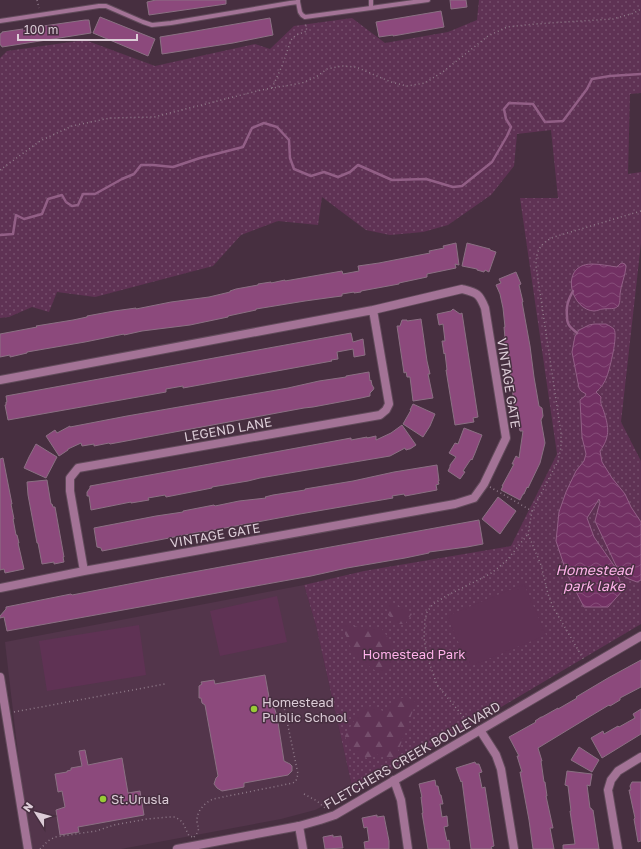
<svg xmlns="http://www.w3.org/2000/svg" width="641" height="849" font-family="'Golos Text',sans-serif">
<defs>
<pattern id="grass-dots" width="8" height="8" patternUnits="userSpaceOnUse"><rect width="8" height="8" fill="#5f3254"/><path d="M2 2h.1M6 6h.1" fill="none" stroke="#754e6c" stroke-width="1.8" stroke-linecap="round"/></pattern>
<pattern id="forest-firs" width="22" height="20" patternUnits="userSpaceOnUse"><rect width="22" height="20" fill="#5f3254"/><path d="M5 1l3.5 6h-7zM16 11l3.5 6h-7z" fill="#754e6c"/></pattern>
<pattern id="water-waves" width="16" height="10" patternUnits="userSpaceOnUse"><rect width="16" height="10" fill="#723063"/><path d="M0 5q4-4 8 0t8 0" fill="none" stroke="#864d79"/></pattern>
</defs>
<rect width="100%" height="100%" fill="#472f40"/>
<path fill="#53354b" d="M304 585 316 626 353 791 315 810 281 819 121 849H29L5 642Z"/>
<path fill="url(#grass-dots)" d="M479 0H641V93L630 94 628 174 641 172V243L621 422 641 461V624L476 722 353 791 316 626 304 585 364 571 511 546 557 454 520 198H558L551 130 517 134 514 166 491 195 448 225 423 232 390 235 366 230 322 197 318 225 278 221 241 235 213 266 95 297 57 292 49 312 32 307 9 317 0 318V58L7 51 85 40 155 66 255 44 270 49 294 26 352 18 385 43 448 32 477 20Z"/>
<path fill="url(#forest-firs)" d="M392 602 412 614 409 618 405 624H398L388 615 386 606Z
M341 623 366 629H382L394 647 390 652 393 661 391 668 382 675 354 656Z
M407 697 416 702 395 760 375 754 371 760 350 749 345 736 361 709 372 706 385 712 397 699Z"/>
<path fill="#5f3254" d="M524 584 546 635 469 667 447 616Z
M277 596 287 642 220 656 210 611Z
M139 625 146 675 47 691 39 641Z"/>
<path fill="url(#water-waves)" stroke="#925f86" d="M622 263 625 264 626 267C625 276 621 285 620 294 620 298 620 304 618 306 615 310 608 308 603 309 600 309 597 311 594 311 570 310 559 264 592 264 600 264 609 266 617 267L620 264Z
M594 324H606C608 325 612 327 614 329 618 336 610 368 607 376 605 382 601 388 596 392L601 397C600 405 602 405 604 412 609 428 610 437 600 451L602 462 612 478 625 494 631 507 641 522V580L637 582 629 579 620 574 595 521 600 502 599 499 587 518 594 537 615 567 623 590 608 607H584L567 574 556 541 559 512 566 492 576 471 584 461 586 454 582 437 580 400 585 396 586 394 581 391 579 388 572 352 575 336 579 330 589 325Z"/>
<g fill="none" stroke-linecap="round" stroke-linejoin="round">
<path stroke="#925f86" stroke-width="2.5" d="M0 235 13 234 16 215 24 219 42 214 48 199 62 195 66 202 72 206 78 205 83 194H95L122 179 134 174 141 165H153L173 167 200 158 243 147 252 128 264 123 277 127 289 140 290 158 294 169 311 176 324 172 338 177 350 172 358 165 392 180 426 179 453 187 462 186 492 162 507 136 511 127 506 119 504 109 509 103 533 104 545 122 563 121 587 89 592 79 610 76 641 74
M573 291C568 300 566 306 567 316 567 319 567 321 568 323 569 327 574 330 577 333"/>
</g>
<path fill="#8c497c" stroke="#8b7083" d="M156 0H226V4L149 15 147 2Z
M450 0H466L467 7 451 9Z
M441 11 444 27 393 36V35L379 37 376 22Z
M100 17 155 39 148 56 93 33Z
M270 18 273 35 233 43 162 54 160 37 190 32Z
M85 20H89L91 33 2 47 1 45H0V34L2 33V32Z
M456 243 459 265 455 264 456 268 427 274V277L399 283V284L361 291V292L354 293V292L342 294V296L334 297 305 301 256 309V310L228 316V317L190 325 142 331 124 335V334L85 342 27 352V353L10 357V355L0 357V334L37 327 36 326 73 320 87 317V316L114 311 136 308V309L171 302 209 297 230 292V291L236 289 258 285V284L271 282V283L285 280V281L342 271 343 274 359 271 358 266 379 263 430 253 429 251 444 248 443 246Z
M467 243 490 249V250L496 252 489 272 485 270 484 272 477 270V269L462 266Z
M516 272 521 284 519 285 523 302H522L530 346 534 377 539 406 542 408 543 416 541 420 542 426 545 443 540 463 528 488 527 487 524 494H523L520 500 501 490 503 486H502L514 464H512L516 456 519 458 523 431H520L518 422H517L513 395 509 360 506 345 505 346 503 338H505L504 327H505L503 308 500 294 496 285 501 283 499 279Z
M453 309 460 314 462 313 478 417 473 418 474 422 455 425 446 370H447L445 353 444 354 442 341H445L443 324 439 325 437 314 451 311Z
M421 319 427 361 430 374H428L433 398 413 401 410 377H407L406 372 404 373 397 326H400L402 320H407V321Z
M351 333 353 342 363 339 365 355 354 357 353 349 337 352 338 359 331 360 332 361 183 388V386L166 389V392L8 420 5 405H6V402H7L6 396Z
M369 372 370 381 371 380 372 385 374 388 373 390 370 393V396L361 398 313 407 304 408 110 444 109 443 94 446V444L82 446 81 443 68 449V450L59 456 46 436 55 430 57 433 70 426V427L127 416 288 388 319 381 346 377V376Z
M413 404 435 414 430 426 423 437 403 424 411 410H410Z
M402 425 416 445 410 449H409L406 450 405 448 390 456 260 478 248 481 212 487V488L166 497 165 495 148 498 149 500 131 503V502L91 510 89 496H87V492L90 488V486L351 438V440L367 437V438L376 436V440L391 433Z
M464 428 482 435 475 453 472 460 471 459 463 471 465 472 460 479 448 471 450 467V465L456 457 449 453 455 443 458 444Z
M36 444 57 457 46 478 24 468 29 457Z
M3 458 12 504H11L14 519H13L16 535H17L19 543H18L24 569 5 573 4 569 0 570V459Z
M437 465 439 481H438L439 484 436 485 437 490 405 496 404 494 392 496 393 498 300 514 209 531 200 532 102 551 101 548 97 547 94 528 156 516 183 512V511L214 505 215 506 239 501 266 498 265 497 273 495 305 490V489L353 481 394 472Z
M47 480 51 504H52L53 507H55L64 557H63L64 562 54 564V562L42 564 38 543H37L28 495 27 482Z
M498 497 516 511 500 534 482 519Z
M479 520 483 544 467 547 429 552V553L405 558 347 568 311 576 7 631 4 617 0 618V616L6 609V607L71 594 72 595 160 578Z
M641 660V687L620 698V700L610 706 609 705 589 717 538 748 542 761H541L544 782H545L547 796H546L553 828H550L554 849H533L529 820 520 772H522L517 756H519L509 737 536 722 535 721 541 717H542L558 708V709L577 698 576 697 608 678Z
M265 675 271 708 274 707 277 716 284 761 290 764 292 766V771L288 775 244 783V787L222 791 217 788 214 784 216 778 218 776 205 705 202 703 201 698H199V686L202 684 201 682 214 680 215 684Z
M641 709V734L602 758 591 738 603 731 604 734 618 726 619 727 635 718 633 714Z
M579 747 599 760 592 772 571 760Z
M85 750 88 765 122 758 128 793 140 791 144 815 78 827 79 832 60 835 56 810 65 807 62 791 58 792 55 774 67 772V771L71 770V768L82 766 79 751Z
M475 762 476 764H479L482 772 479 773 482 788 485 787 494 846 491 847 492 849H471L462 781 461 782 456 768Z
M567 771 592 774 590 786 587 785 590 808H591L592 810H593L599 849H563V845L575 844 570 811H571L568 786 565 785Z
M435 780 436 786H438L440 795H441L443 804H440L442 817 447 816 448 826 444 827 447 841 449 840 450 849H428L422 813H423L421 797H422L419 784Z
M632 782H641V841L638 842 634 819 635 818 629 790H631L630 786Z
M377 815V817L384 816 389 841V849H365L364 842 369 841 367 827 364 828 362 818Z
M333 835V837L341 836 343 848 325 849 323 837Z"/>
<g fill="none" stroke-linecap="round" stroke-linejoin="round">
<defs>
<path id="service" d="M371 0V8
M298 2 300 12 302 15 305 17 371 8 428 0
M0 21 99 6H106L143 22 152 25 171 23 290 3 298 2V0"/>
<path id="minor" d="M0 380 373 310 462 289C477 293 479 293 485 308L506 438 484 484 474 498 455 504 84 571 0 588
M84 571 70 491V478L78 468 380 415 386 410 389 404 373 310
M0 677 28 849
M480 730 496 755 501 769 514 849
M394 780 401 800 408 849
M299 826 303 849
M618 849 608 790 611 780 618 771 641 757"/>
<path id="tertiary" d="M177 849 299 826 320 820 335 815 641 636"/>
</defs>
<use href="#service" stroke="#624b5b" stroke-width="6"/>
<use href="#minor" stroke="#624b5b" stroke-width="10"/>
<use href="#tertiary" stroke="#624b5b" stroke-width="10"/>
<path stroke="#907b8a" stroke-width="1.5" stroke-dasharray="1 3" stroke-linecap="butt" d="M37 0 39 8
M272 88 282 66 291 40 296 35 307 31 305 23
M0 170 40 141 72 126 110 118 154 117 261 90 302 83 316 77 327 69 342 66 356 67 391 82 407 86 425 83 444 71 488 36 507 27 535 24 613 19 634 13 641 9
M490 487 532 511 528 534 541 565 548 594 553 607 584 660
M532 511 558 461 561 447V433L536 266C536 251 540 243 554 237L641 211
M14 712 165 684
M470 727 467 721 437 685 427 656 424 638 425 620 427 612 433 604 448 595 490 574 499 567 508 559 528 534
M304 794 317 801 325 808
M194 837 198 832C199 828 198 826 197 822 196 812 204 803 213 799L293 783 296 781 298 774 283 702
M40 849 48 841 55 837 96 831 114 825 147 819 169 817H175L180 820 183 823 189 836 193 837"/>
<use href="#service" stroke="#a37396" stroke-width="4"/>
<use href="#minor" stroke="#a37396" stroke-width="8"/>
<use href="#tertiary" stroke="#a37396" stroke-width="8"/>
</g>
<g fill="#98cb36" stroke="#472f40" stroke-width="1.5">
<circle cx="254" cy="709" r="4"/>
<circle cx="103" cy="799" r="4"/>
</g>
<g text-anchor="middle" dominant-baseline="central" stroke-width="3" stroke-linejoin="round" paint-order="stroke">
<g font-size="13" fill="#dcccd7" stroke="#472f40">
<text transform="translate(509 383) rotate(81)">VINTAGE GATE</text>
<text transform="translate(228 429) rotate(-10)">LEGEND LANE</text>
<text transform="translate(215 535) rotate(-10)">VINTAGE GATE</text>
<text transform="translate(412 755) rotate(-30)">FLETCHERS CREEK BOULEVARD</text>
</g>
<g font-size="13" fill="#ffb1ea" stroke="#472f40">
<text x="414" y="654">Homestead Park</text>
</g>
<g font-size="13" fill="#dcccd7" stroke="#472f40" text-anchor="start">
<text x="262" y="702">Homestead<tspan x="262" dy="15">Public School</tspan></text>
<text x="111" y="799">St.Urusla</text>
</g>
<g font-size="14" font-style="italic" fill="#ffb2ea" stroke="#472f40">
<text x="594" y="569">Homestead<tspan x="594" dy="16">park lake</tspan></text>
</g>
</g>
<g transform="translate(36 813) rotate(306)" stroke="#472f40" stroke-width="3" paint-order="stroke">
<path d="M0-3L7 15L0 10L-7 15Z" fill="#dcccd7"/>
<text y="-6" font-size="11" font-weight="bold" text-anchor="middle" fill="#dcccd7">N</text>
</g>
<path d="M18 34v6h119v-6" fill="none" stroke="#dcccd7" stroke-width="2"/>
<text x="24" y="34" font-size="12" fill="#dcccd7" stroke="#472f40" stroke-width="3" paint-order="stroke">100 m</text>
</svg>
